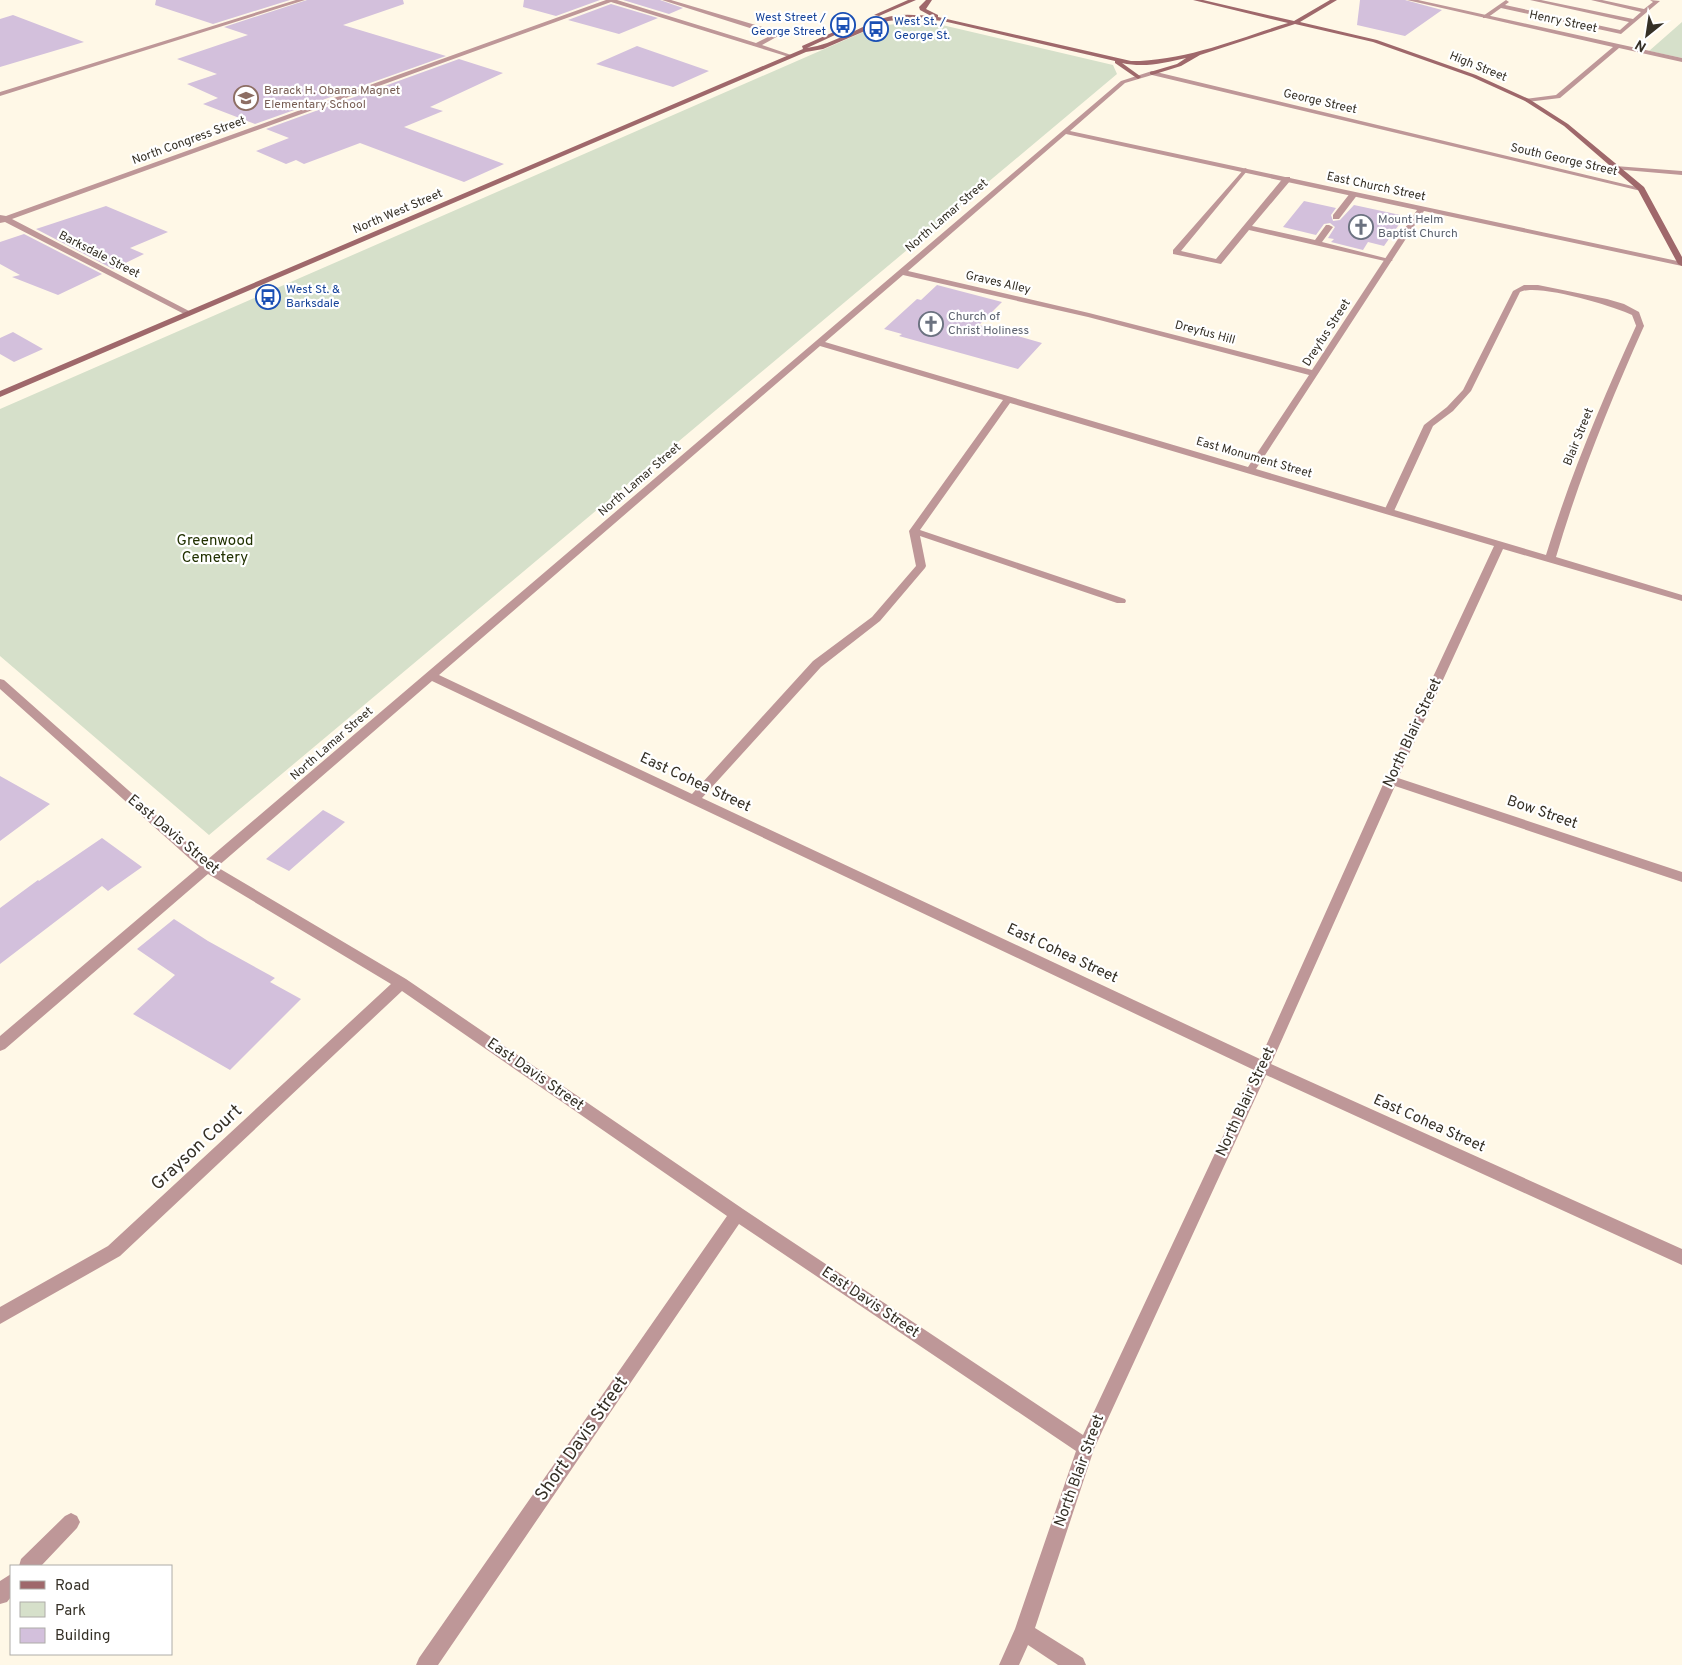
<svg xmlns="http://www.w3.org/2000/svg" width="1682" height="1665" font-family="Overpass,sans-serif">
<rect width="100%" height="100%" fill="#fff8e7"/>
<path fill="#d6e0ca" d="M925 21 1113 65 1117 74 209 835 0 656V409L877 26Z
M1682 22V58L1649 51Z"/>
<path fill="#d3c0dc" d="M156 0H290L213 24 155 5Z
M307 0H403L404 4 343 25 446 56 255 124 203 104 218 98 187 84 217 74 177 59 248 35 224 27Z
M524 0H600L556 16 523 7Z
M623 0H660L683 8 669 14Z
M1360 0H1405L1442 10 1405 36 1357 25Z
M611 4 658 18 619 34 568 20Z
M13 15 84 42 0 67V19Z
M637 46 709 71 673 87 596 64Z
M459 59 503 73 430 107 443 111 404 127 504 164 464 182 360 143 304 164 296 160 286 164 256 151 289 138 266 129Z
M1304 201 1336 208 1331 215 1333 221 1340 220 1354 205 1405 216 1384 246 1368 242 1363 250 1331 242 1334 239 1328 238 1335 227 1330 223 1324 224 1316 235 1283 227Z
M106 206 168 232 130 248 144 254 113 269 36 229Z
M24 234 102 274 58 295 12 277 20 275 0 264V242Z
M937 285 1002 302 979 325 1042 343 1018 369 899 336 902 334 884 329 917 299 921 300Z
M13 332 43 349 14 362 0 354V338Z
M0 776 50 804 0 841Z
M323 810 345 822 289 871 266 859Z
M102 838 142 867 108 891 102 886 0 964V908L38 880 39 881Z
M174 919 208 941 275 978 270 982 301 999 230 1070 133 1014 175 975 137 949Z"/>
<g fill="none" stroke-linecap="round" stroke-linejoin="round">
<path fill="#be9798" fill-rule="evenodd" d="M1506 0 1509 2 1505 5 1620 30 1629 22 1530 0H1541L1633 19 1641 12 1591 0H1602L1644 9 1653 2 1650 0 1660 1 1621 34 1501 8 1487 18H1483V16Z
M1245 168 1247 169V171L1181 251 1216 259 1284 177H1290V181L1252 226 1315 240 1326 225H1329L1333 227 1322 242 1393 260 1389 262 1249 230 1221 264 1173 254V250Z
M1351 192 1358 194 1339 219H1333V215Z
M1524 285H1538L1607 299 1624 304 1639 312 1644 326 1637 328 1632 315C1614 306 1537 283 1520 292L1471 391 1453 411 1433 426 1394 511 1389 514 1386 513 1384 511 1424 425 1447 407 1463 390 1513 291Z"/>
<path fill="#be9798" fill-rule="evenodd" d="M296 0H305L0 96V92Z
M606 0H617L756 43 772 35 662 0H671L769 29 780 35 762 45 794 56 789 57 611 2 12 219 191 312 192 314 188 316 5 222 0 223V215L6 216Z
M1407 0H1418L1682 58V62L1619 48 1560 98 1527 102 1524 100 1525 99 1556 95 1613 47Z
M1152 71 1645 189 1641 191 1152 75 1125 83 1070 131 1682 262V266L1424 211 1256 469 1546 555C1570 476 1602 401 1636 326L1640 323 1644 326C1610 402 1579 478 1556 557L1682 595V601L1503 549 1398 778 1682 872V882L1395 786 1271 1064 1682 1249V1265L1266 1075 1094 1449 1035 1628 1083 1658 1086 1665H1058L1028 1645 1019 1665H999L1015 1629 1076 1451 739 1224 438 1665H416L419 1658 727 1216 402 991 120 1256 0 1324V1307L108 1246 391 984 208 874 5 1049 0 1051V1036L199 867 0 689V679L4 680 207 860 1121 81ZM1066 134 1417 210 1312 370 1089 313 908 271ZM903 275 1088 317 1309 375 1248 467 825 342ZM820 346 1003 400 909 531 916 566 872 617 813 661 692 794 439 675ZM1010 403 1494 546 1385 780 1260 1059 702 798 821 667 880 621 925 568 926 566 920 536 1117 603H1125L1126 601 1125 599 920 530ZM432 681 1254 1070 1083 1435 743 1209 406 979 217 867Z
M1615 166 1682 171V175L1613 169 1611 168Z
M71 1513 77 1516 80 1522 77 1528 41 1566H19L21 1559 65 1516Z
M11 1574V1597L7 1602 0 1604V1581Z"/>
<path fill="#9f686b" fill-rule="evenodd" d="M908 0H916L879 16 874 15Z
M926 0H932L926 9 938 15V17L1131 61C1185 61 1237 39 1288 23L1193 0H1203L1294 21 1330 0H1337L1300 22 1377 40 1476 75 1529 99 1568 124 1644 187 1682 257V266L1678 264 1638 190 1564 126 1525 101 1472 77 1373 42 1295 24 1200 55 1181 66 1152 75 1150 74V72L1177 64 1186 58C1165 63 1144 68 1122 63L1140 76 1141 77 1138 79 1115 63V61L943 21 914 18 888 21 823 49 806 52 0 397V391L803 49 802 46 845 27 850 28 807 48C835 44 858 27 884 18 899 13 916 15 931 16L920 10 919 7Z"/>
</g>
<defs>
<symbol id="bus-ring" viewBox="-11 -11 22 22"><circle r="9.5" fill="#fff" stroke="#1a4fb4" stroke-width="1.5"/><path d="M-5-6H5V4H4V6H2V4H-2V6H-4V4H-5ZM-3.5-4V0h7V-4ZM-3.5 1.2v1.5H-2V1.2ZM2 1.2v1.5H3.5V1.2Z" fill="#1a4fb4"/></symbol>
<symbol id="school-ring" viewBox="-11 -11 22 22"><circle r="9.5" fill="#fff" stroke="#8d6e63" stroke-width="1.5"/><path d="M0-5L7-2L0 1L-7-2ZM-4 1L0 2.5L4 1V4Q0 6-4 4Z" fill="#8d6e63"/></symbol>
<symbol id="church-ring" viewBox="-11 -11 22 22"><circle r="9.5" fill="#fff" stroke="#6b7280" stroke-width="1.5"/><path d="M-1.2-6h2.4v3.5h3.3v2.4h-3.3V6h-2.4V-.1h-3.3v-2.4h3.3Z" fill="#6b7280"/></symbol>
</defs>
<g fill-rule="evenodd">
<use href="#bus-ring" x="829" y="11" width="28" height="28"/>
<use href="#bus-ring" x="862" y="15" width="28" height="28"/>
<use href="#school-ring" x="232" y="84" width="28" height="28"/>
<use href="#church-ring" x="1347" y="213" width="28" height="28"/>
<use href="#bus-ring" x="254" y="283" width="28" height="28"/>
<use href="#church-ring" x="917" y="310" width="28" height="28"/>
</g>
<g text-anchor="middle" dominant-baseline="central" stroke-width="4.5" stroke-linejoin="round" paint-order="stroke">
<g font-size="12" fill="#164399" stroke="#fff" text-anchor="start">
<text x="826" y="18" text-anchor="end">West Street /<tspan x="826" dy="14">George Street</tspan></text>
<text x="894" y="22">West St. /<tspan x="894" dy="14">George St.</tspan></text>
<text x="286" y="290">West St. &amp;<tspan x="286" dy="14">Barksdale</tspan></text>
</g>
<g font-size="12" fill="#353026" stroke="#fff">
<text transform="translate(1563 22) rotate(12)">Henry Street</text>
<text transform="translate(1478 67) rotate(22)">High Street</text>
<text transform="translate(1320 102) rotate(13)">George Street</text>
<text transform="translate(189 141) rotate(-20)">North Congress Street</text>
<text transform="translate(1564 160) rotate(13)">South George Street</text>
<text transform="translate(1376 187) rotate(12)">East Church Street</text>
<text transform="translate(398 212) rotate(-23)">North West Street</text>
<text transform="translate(947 216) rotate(-41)">North Lamar Street</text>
<text transform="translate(99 255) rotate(27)">Barksdale Street</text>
<text transform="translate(998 283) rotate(13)">Graves Alley</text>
<text transform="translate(1205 333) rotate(15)">Dreyfus Hill</text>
<text transform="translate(1327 333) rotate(-57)">Dreyfus Street</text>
<text transform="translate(1579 437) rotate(-68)">Blair Street</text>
<text transform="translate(1254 458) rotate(16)">East Monument Street</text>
<text transform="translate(640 480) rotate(-41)">North Lamar Street</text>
<text transform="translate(332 744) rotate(-41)">North Lamar Street</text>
</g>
<g font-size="12" fill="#785e54" stroke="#fff" text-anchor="start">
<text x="264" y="91">Barack H. Obama Magnet<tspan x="264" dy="14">Elementary School</tspan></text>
</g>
<g font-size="12" fill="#5b616d" stroke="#fff" text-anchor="start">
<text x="1378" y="220">Mount Helm<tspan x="1378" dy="14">Baptist Church</tspan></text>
<text x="948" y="317">Church of<tspan x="948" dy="14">Christ Holiness</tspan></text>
</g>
<g font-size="15" fill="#213101" stroke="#fff">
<text x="215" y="541">Greenwood<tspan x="215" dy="17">Cemetery</tspan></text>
</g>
<g font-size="15" fill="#353026" stroke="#fff">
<text transform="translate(1413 733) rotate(-65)">North Blair Street</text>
<text transform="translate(695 783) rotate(25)">East Cohea Street</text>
<text transform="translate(1542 813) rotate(19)">Bow Street</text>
<text transform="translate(173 835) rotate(40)">East Davis Street</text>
<text transform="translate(1062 954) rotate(25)">East Cohea Street</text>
<text transform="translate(535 1075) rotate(35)">East Davis Street</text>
<text transform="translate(1246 1102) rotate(-65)">North Blair Street</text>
<text transform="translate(1429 1124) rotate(24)">East Cohea Street</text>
<text transform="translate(870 1303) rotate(34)">East Davis Street</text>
<text transform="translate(1080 1471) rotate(-70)">North Blair Street</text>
</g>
<g font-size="18" fill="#353026" stroke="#fff">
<text transform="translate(197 1148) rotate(-43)">Grayson Court</text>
<text transform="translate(582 1439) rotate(-55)">Short Davis Street</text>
</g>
</g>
<rect x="10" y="1565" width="162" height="90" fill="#ffffff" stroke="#aeaca8"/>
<rect x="20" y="1581" width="25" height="8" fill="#9f686b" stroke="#aeaca8"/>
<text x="55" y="1590" font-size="15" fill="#353026">Road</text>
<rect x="20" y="1602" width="25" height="15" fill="#d6e0ca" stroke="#aeaca8"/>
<text x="55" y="1615" font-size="15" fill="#353026">Park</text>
<rect x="20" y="1628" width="25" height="15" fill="#d3c0dc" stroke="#aeaca8"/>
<text x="55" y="1640" font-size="15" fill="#353026">Building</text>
<g transform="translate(1647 35) rotate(210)" stroke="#ffffff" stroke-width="4" paint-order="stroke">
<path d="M0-4L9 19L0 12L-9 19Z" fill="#353026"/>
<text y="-8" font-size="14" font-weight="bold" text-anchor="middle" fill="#353026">N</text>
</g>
</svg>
